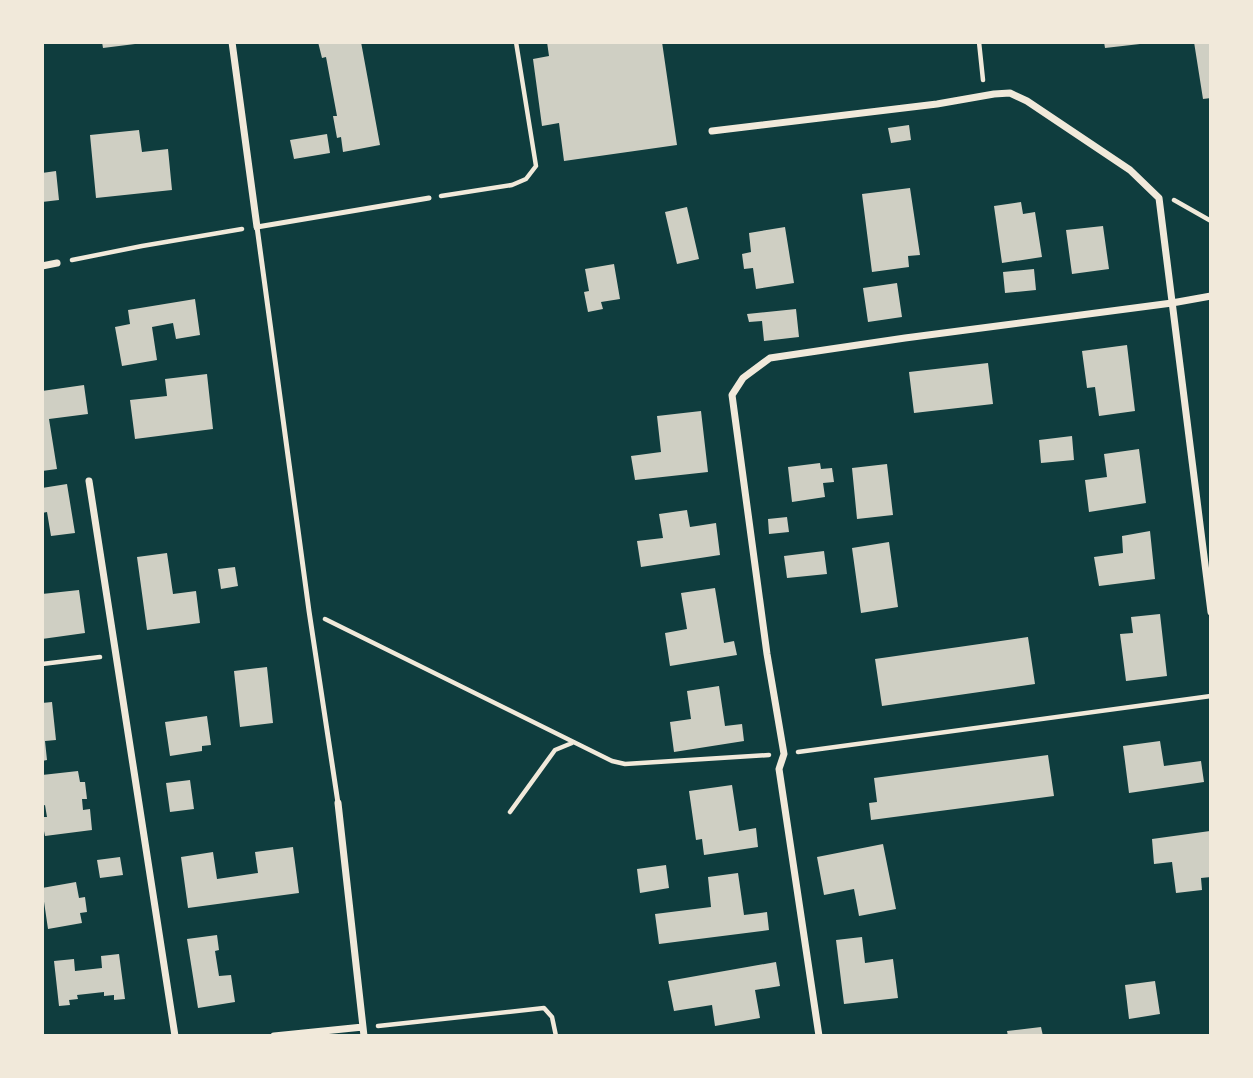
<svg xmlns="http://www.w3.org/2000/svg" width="1253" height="1078" font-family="'Exo 2',sans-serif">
<rect width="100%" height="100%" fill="#0f3d3e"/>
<path fill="#cfcfc3" d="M102 42H135V44L103 48Z
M318 42H361L380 145 343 152 341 137 337 138 333 116H337L326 57 322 58Z
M547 42H662L677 145 564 161 559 123 542 126 533 59 549 56Z
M1104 42H1140V44L1105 48Z
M1194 42H1211V98L1203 99Z
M909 125 911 140 891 143 888 128Z
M139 130 142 152 168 149 172 190 96 198 90 135Z
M327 134 330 153 294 159 290 140Z
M56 171 59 200 42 202V173Z
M910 188 920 255 908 256 909 267 872 272 862 194Z
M1021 202 1023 214 1035 212 1042 257 1002 263 994 206Z
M687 207 699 259 677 264 665 212Z
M1103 226 1109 269 1072 274 1066 230Z
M785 227 794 283 756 289 753 268 744 269 742 254 751 252 749 233Z
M614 264 620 299 601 302 603 309 588 312 584 292 589 291 585 269Z
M1034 269 1036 290 1005 293 1003 272Z
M897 283 902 317 868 322 863 288Z
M195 299 200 335 176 339 173 323 152 327 157 360 122 366 115 327 130 324 128 310Z
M796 309 799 337 764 341 762 321 749 322 747 314Z
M1127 345 1135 411 1099 416 1095 387 1087 388 1082 351Z
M988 363 993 404 914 413 909 372Z
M207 374 213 429 135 439 130 400 167 396 165 379Z
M84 385 88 414 49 419 57 469 42 471V391Z
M701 411 708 472 635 480 631 456 661 452 657 416Z
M1072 436 1074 460 1041 463 1039 440Z
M1139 449 1146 503 1089 512 1085 480 1107 477 1104 454Z
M820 463 821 469 832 468 834 482 823 483 825 497 792 502 788 467Z
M887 464 893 515 857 519 852 468Z
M67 484 75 533 51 536 47 512 42 513V488Z
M687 510 690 527 716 523 720 555 641 567 637 541 663 538 659 514Z
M787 517 789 532 769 534 768 519Z
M1150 531 1155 579 1099 586 1094 557 1123 553 1122 536Z
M889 542 898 607 861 613 852 548Z
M824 551 827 574 787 578 784 556Z
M167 553 173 594 196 591 200 623 147 630 137 557Z
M235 567 238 586 221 589 218 569Z
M715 588 724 643 734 641 737 655 670 666 665 633 687 629 681 593Z
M79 590 85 633 42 639V594Z
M1160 614 1167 676 1126 681 1120 634 1133 633 1131 617Z
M1028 637 1035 684 882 706 875 659Z
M267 667 273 723 240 727 234 671Z
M719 686 725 726 742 724 744 741 674 752 670 722 691 719 687 691Z
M52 702 56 740 45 741 47 760 42 761V703Z
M207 716 211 745 202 746V751L170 756 165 722Z
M1160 741 1164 766 1201 761 1204 782 1129 793 1123 746Z
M1048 755 1054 796 871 820 869 803 877 802 874 778Z
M78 771 80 782H85L87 799H82L83 810 90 809 92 830 45 836 43 826H42V817H47L45 805 42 806V775Z
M190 780 194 809 170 812 166 783Z
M732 785 739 831 756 828 758 847 704 855 702 839 696 840 689 791Z
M1210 831 1211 877 1201 878 1202 890 1176 893 1172 862 1154 864 1152 839Z
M883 844 896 909 859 916 854 889 824 895 817 857Z
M293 847 299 893 188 908 181 857 213 852 217 879 258 873 255 852Z
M120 857 123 875 100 878 97 860Z
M666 865 669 888 640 893 637 869Z
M738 873 744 915 767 912 769 930 659 944 655 914 711 907 708 877Z
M76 882 79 898 85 897 87 912 80 913 82 923 48 929 42 888Z
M217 935 219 950 215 951 219 976 231 975 235 1002 198 1008 187 939Z
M862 937 865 963 893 959 898 998 844 1004 836 940Z
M119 954 125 999 114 1000V995L104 996V992L77 995 78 999 69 1000 70 1005 59 1006 54 961 74 959 75 971 102 968 101 956Z
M776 962 780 986 755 990 760 1018 715 1026 712 1005 674 1011 668 981Z
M1155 981 1160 1014 1129 1019 1125 985Z
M1041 1027 1043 1036H1008L1007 1031Z"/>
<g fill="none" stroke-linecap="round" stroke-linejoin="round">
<path stroke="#f1e9da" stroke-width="4.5" d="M979 42 983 80
M441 196 512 185 526 179 536 166 516 42
M1174 200 1211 221
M72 260 142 246 242 229
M325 619 612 761 625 764 769 755
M42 664 100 657
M798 752 1211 696
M510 812 555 750 572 743
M378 1026 544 1008 552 1017 556 1036"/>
<path stroke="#f1e9da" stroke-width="5" d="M338 803 309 611 257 227 429 198"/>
<path stroke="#f1e9da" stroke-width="7" d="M232 42 257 227
M712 131 937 104 994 94 1010 93 1027 101 1130 170 1159 198 1211 612
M42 266 57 263
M89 481 175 1036
M338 803 364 1036
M274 1036 363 1027
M819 1036 779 769 784 754 767 654 732 395 743 378 770 358 905 338 1172 303 1211 296"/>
</g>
<rect width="1253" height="1078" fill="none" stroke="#f1e9da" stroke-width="88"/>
</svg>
